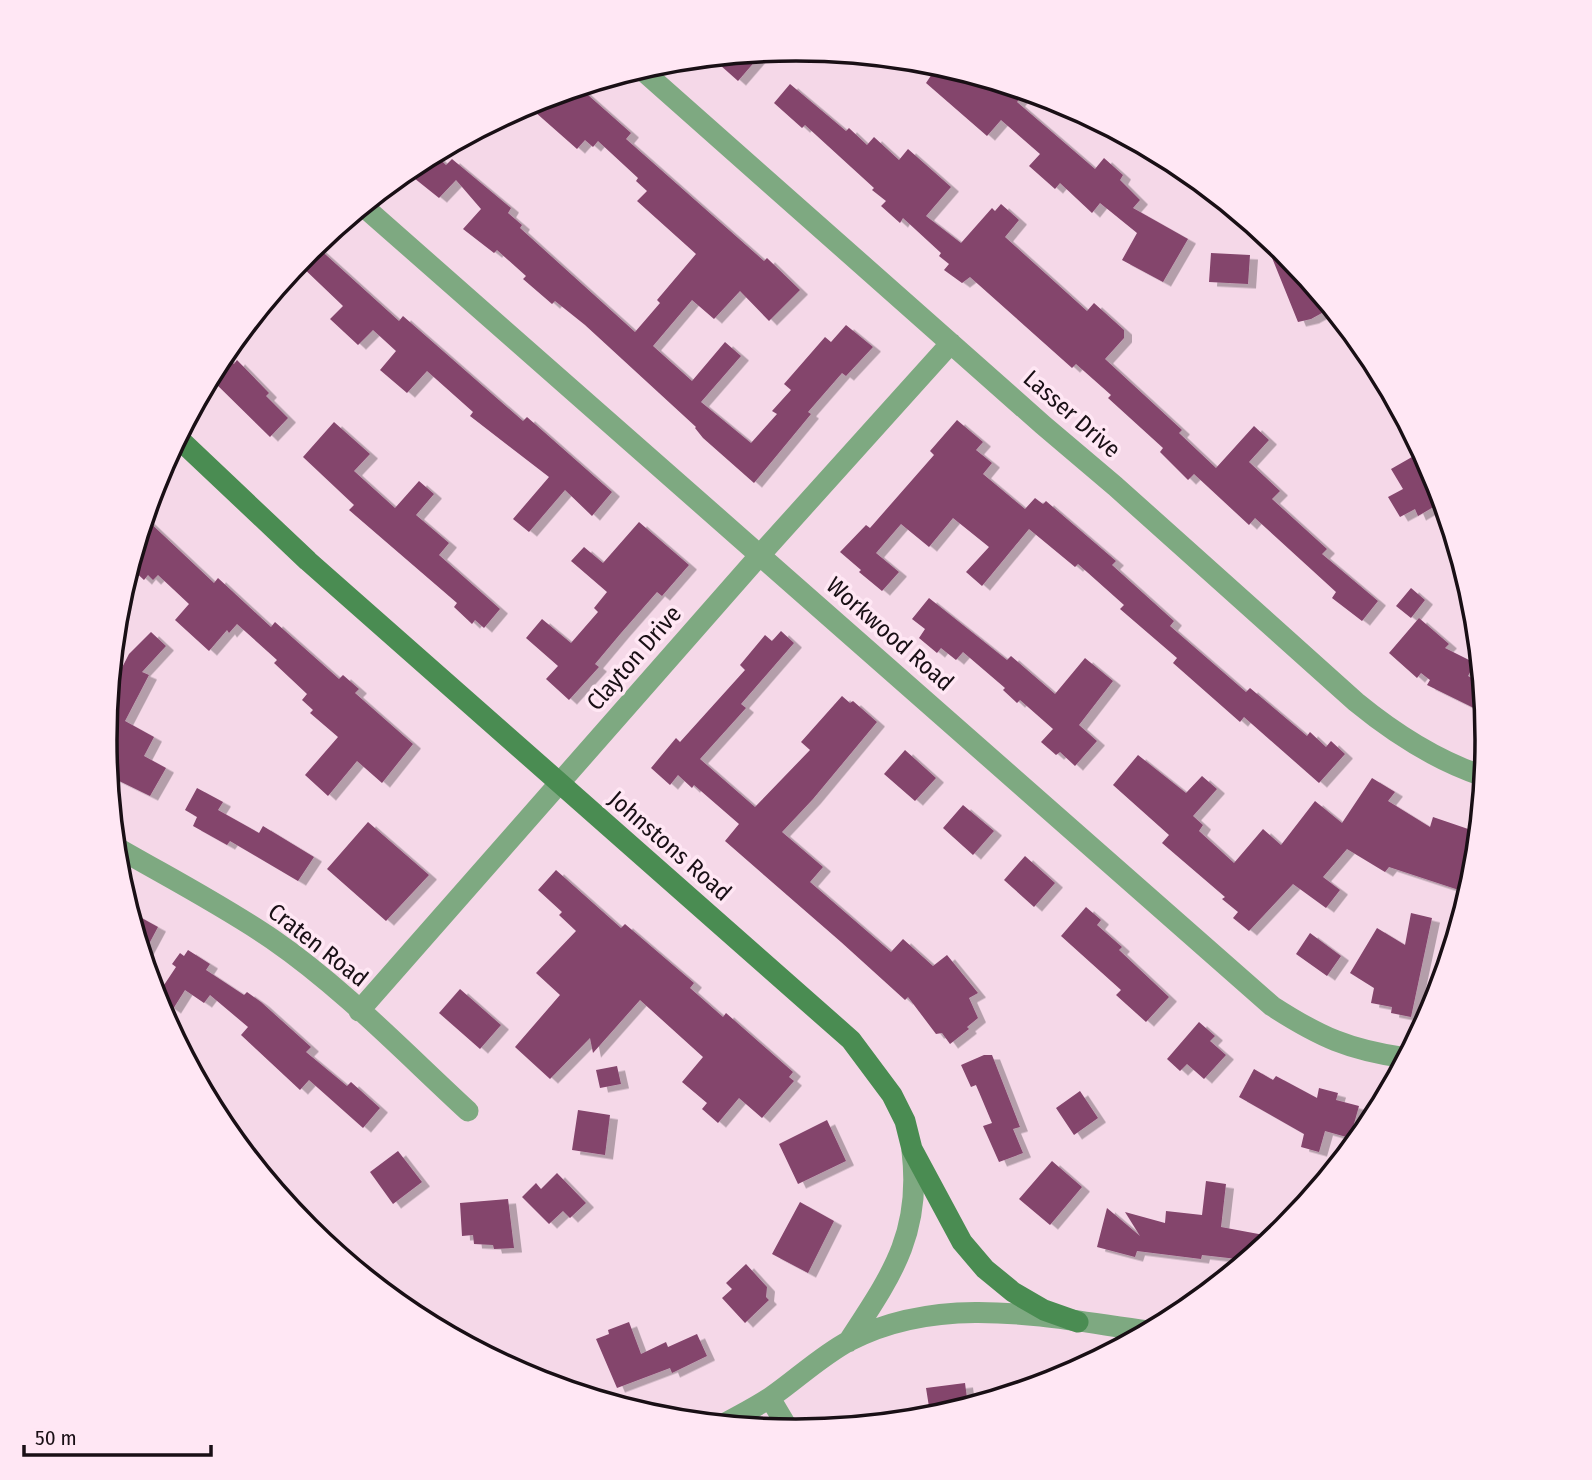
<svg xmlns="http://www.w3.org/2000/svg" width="1592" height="1480" font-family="'Fira Sans Condensed',sans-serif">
<defs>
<filter id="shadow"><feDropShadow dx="8" dy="4.5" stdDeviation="0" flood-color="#0004"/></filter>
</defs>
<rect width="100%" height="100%" fill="#f5d8e8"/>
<path fill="#84446c" filter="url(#shadow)" d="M763 52 738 81 711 57 729 56Z
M938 65 1011 87 1022 96 1017 102 1095 169 1104 158 1123 175 1120 180 1140 200 1133 208 1188 239 1163 282 1122 260 1137 233 1100 203 1092 213 1060 183 1055 189 1029 166 1040 154 1001 120 987 136 926 83Z
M790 84 846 131 849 128 867 145 874 137 899 160 908 149 951 187 926 216 961 243 992 208 995 211 1001 204 1019 220 1005 237 1087 311 1094 303 1124 330V338L1105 359 1182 430 1179 433 1216 468 1254 426 1269 440 1249 462 1280 491 1272 499 1327 549 1322 554 1378 601 1362 621 1332 598 1336 592 1255 518 1249 525 1194 474 1188 480 1160 452 1163 448 1108 398 1111 395 1076 364 1072 368 970 277 962 283 944 270 949 264 939 256 941 253 903 218 900 223 881 206 886 201 872 190 874 188 805 125 802 128 774 103Z
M579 87 631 133 626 139 764 261 767 258 800 290 769 321 740 291 714 319 692 300 653 346 692 381 725 342 741 356 701 402 751 443 777 414 772 411 791 390 784 384 825 337 831 342 846 325 873 347 846 376 842 373 808 412 811 414 754 483 703 438 695 428 696 427 585 325 555 301 552 304 523 279 526 276 497 250 494 253 463 229 481 209 456 180 439 198 409 174 420 161 434 154 446 165 452 159 511 208 508 213 522 225 520 228 635 332 660 303 657 300 696 254 637 201 647 191 636 181 638 178 598 141 593 147 585 140 577 149 526 104Z
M1262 233 1285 252 1331 308 1311 319 1298 322Z
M315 245 399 321 403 316 523 421 527 417 612 492 592 516 565 490 529 532 513 519 549 477 470 416 473 412 427 371 407 393 380 370 396 351 373 330 358 345 330 319 343 306 298 263Z
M1211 253 1250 255 1248 284 1209 282Z
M223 354 234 364 237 360 269 393 266 396 288 418 270 437 210 378Z
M957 420 983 442 976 450 992 463 983 474 1025 509 1035 498 1043 504 1046 501 1116 561 1112 565 1174 621 1170 626 1246 692 1250 688 1307 736 1310 732 1326 747 1331 741 1345 754 1319 783 1244 717 1240 722 1173 663 1177 658 1120 609 1124 605 1078 564 1075 567 1029 529 982 586 966 572 989 547 953 518 929 547 901 524 876 553 899 572 882 591 859 572 861 570 840 552 866 525 870 528 934 455 930 451Z
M334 422 370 454 354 471 395 508 419 481 434 494 416 515 449 543 439 555 500 609 484 628 475 620 472 624 454 607 457 603 349 510 354 505 303 457Z
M1419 453 1437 484 1442 502 1418 516 1415 509 1400 517 1388 497 1403 489 1391 469Z
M145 518 214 583 218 578 271 627 275 622 339 679 343 675 359 689 355 693 413 744 382 783 357 761 328 796 305 775 338 737 310 713 313 710 302 700 307 694 274 663 277 660 237 624 229 633 227 630 209 651 175 620 189 604 158 575 153 580 148 575 144 580 130 567Z
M639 522 689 565 662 596 657 592 621 633 595 664 599 667 569 700 546 679 558 666 526 638 542 619 571 643 598 612 594 608 607 592 571 561 584 547 603 563Z
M1411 588 1425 600 1411 618 1396 606Z
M929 598 1007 660 1011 656 1055 694 1085 658 1113 681 1079 725 1097 741 1075 766 1060 752 1056 755 1041 742 1053 729 1020 700 1017 703 1003 690 1005 688 963 652 956 660 941 648 937 653 919 638 925 629 912 619Z
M1419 618 1449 644 1445 648 1475 663 1468 676 1481 683 1484 713 1427 685 1430 680 1421 673 1417 678 1389 653Z
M781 631 794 643 741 704 746 708 700 759 755 807 810 750 801 742 842 696 850 703 853 701 877 722 813 799 782 832 823 867 810 882 891 952 903 939 933 966 947 955 978 993 969 998 978 1018 967 1027 969 1029 950 1044 942 1033 936 1034 908 997 905 1000 841 942 725 841 739 824 694 785 692 788 678 775 670 785 651 768 676 738 680 742 745 670 740 665 765 635 772 641Z
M151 632 166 646 142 672 149 675 125 721 154 737 144 756 166 768 150 796 109 776 105 740 110 691 129 654Z
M905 750 936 778 915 801 884 774Z
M1138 755 1186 793 1202 776 1217 789 1193 816 1203 825 1199 831 1234 863 1263 829 1281 845 1315 801 1342 823 1372 778 1395 792 1388 801 1430 827 1433 817 1474 831 1462 867 1474 871 1468 893 1389 867 1385 872 1347 849 1323 877 1340 890 1326 908 1293 884 1249 931 1233 918 1238 912 1222 899 1225 897 1162 843 1169 835 1113 785Z
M197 788 223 802 218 810 259 833 263 826 314 857 298 881 230 841 227 845 193 826 197 817 185 810Z
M963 805 994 831 973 855 943 828Z
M368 822 429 875 386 921 327 869Z
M1025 856 1055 883 1034 907 1004 880Z
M556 870 621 928 625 924 694 983 690 988 723 1017 726 1013 793 1072 789 1077 794 1081 762 1118 739 1098 718 1123 702 1109 707 1103 682 1082 703 1057 640 1000 593 1053 590 1038 550 1079 515 1047 560 995 536 973 576 931 559 915 562 912 538 890Z
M1086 907 1101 920 1097 925 1122 947 1119 950 1169 997 1146 1022 1116 995 1121 990 1061 936Z
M129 911 158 927 143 955Z
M1411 913 1432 918 1411 1017 1391 1013 1392 1007 1371 1003 1374 988 1350 973 1377 928 1405 945Z
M1310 933 1341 956 1327 976 1296 954Z
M188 950 210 964 206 970 244 995 247 992 261 1002 311 1047 306 1052 347 1086 351 1082 380 1108 363 1128 309 1080 300 1090 241 1035 248 1027 210 995 204 1003 185 990 173 1009 156 997 176 967 172 964 180 953 184 956Z
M460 989 501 1025 480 1049 439 1013Z
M1199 1022 1215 1036 1210 1041 1226 1055 1204 1079 1187 1064 1180 1071 1167 1059Z
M984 1055H992L1020 1127 1013 1129 1023 1153 999 1162 983 1126 992 1123 976 1085 971 1087 961 1065Z
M617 1066 621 1084 600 1088 596 1070Z
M1254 1069 1273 1080 1276 1076 1317 1098 1319 1088 1338 1093 1336 1100 1359 1106 1350 1138 1325 1131 1319 1152 1301 1147 1304 1134 1239 1097Z
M1080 1091 1098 1118 1074 1135 1056 1108Z
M578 1110 610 1115 605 1155 572 1150Z
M827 1120 846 1161 798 1184 779 1144Z
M398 1151 422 1182 393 1204 370 1172Z
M1052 1161 1082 1187 1050 1225 1019 1199Z
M557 1173 586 1203 570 1218 563 1211 549 1224 522 1197 536 1183 541 1189Z
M1206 1181 1226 1184 1221 1227 1275 1237 1246 1260 1202 1255 1201 1259 1137 1251 1135 1257 1097 1247 1107 1208 1140 1236 1125 1212 1165 1223 1166 1211 1202 1215Z
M508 1199 514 1248 494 1249 493 1245 474 1244 473 1235 462 1236 460 1203Z
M800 1202 834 1221 808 1273 772 1254Z
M746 1264 767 1287 766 1297 769 1300 745 1323 722 1298 732 1289 726 1283Z
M629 1322 641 1354 666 1342 668 1347 697 1334 707 1356 672 1373 670 1368 617 1388 596 1339 609 1334 608 1330Z
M965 1383 968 1406 949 1412 930 1413 926 1388Z"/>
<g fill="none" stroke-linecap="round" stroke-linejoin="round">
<path stroke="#7ea981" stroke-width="21" d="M641 69 1043 425 1115 486 1356 702C1395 734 1435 760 1483 776
M363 206 1272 1006C1320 1037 1349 1050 1406 1058
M116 847C168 877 222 905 272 939 343 988 405 1053 468 1111
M359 1011 760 555 951 343
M848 1342C891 1276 922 1234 912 1151
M770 1398 789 1430
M724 1424C740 1415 756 1407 771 1397 797 1379 821 1356 849 1341 943 1292 1049 1318 1148 1331"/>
<path stroke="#4a8c52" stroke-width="21" d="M178 438 308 561 851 1040 892 1095 905 1121 912 1149 962 1242 985 1269 1013 1292 1044 1310 1078 1322"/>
</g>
<g text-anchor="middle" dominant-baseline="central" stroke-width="7" stroke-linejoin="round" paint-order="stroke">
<g font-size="24" fill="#190f15" stroke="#ffe7f4">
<text transform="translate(1072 414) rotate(41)">Lasser Drive</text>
<text transform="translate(890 634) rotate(41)">Workwood Road</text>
<text transform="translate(634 658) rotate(-49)">Clayton Drive</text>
<text transform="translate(670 846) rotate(41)">Johnstons Road</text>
<text transform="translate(318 945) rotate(38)">Craten Road</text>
</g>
</g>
<path d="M0 0H1592V1480H0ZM117 740a679 679 0 1 1 1358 0a679 679 0 1 1-1358 0Z" fill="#ffe7f4" fill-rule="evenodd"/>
<path fill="none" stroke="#190f15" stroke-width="3.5" d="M117 740a679 679 0 1 1 1358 0a679 679 0 1 1-1358 0Z"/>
<path d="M24 1445v10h187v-10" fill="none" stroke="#190f15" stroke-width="3.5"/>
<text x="35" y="1445" font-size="21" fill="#190f15" stroke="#ffe7f4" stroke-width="5" paint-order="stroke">50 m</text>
</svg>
